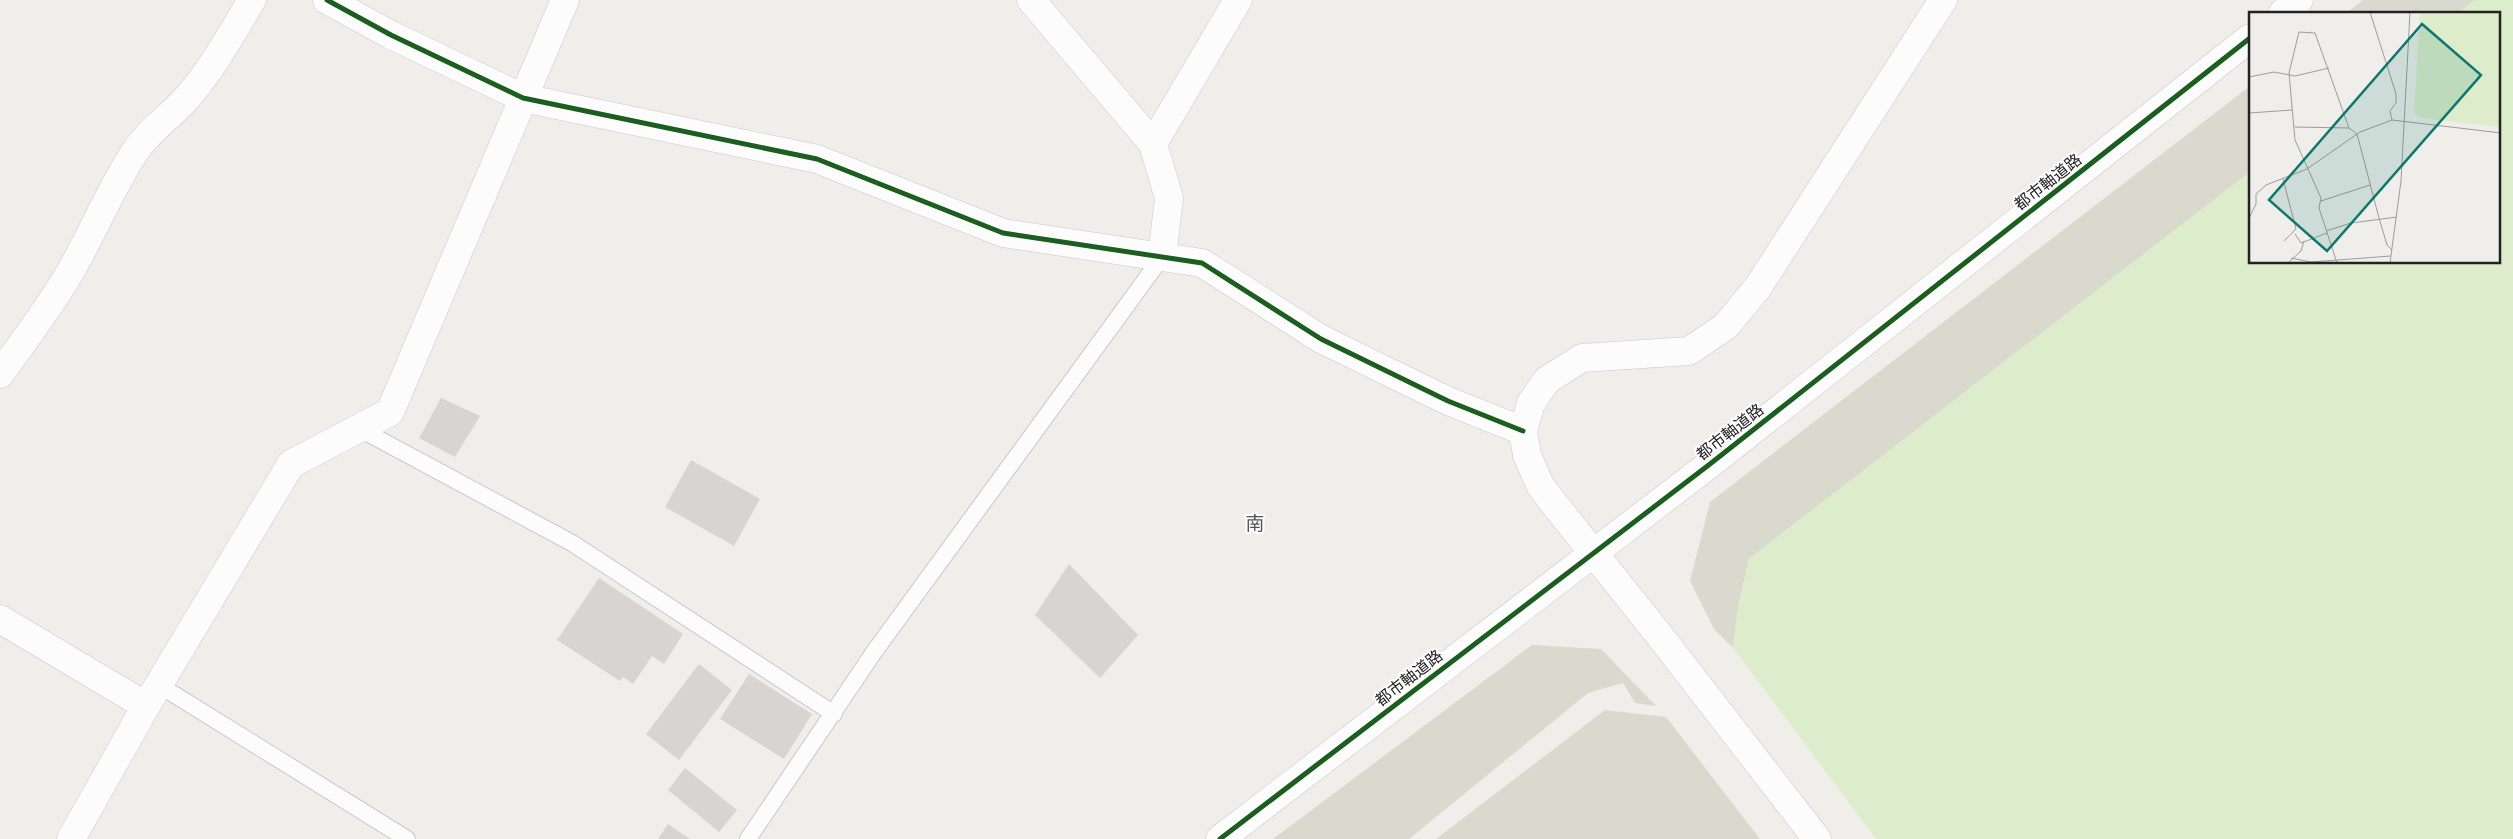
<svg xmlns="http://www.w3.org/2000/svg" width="2513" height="839" font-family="Karla,'Noto Sans JP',sans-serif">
<rect width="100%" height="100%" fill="#f0eeeb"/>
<path fill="#d9d9cd" d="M2363 0H2475L2457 14H2345Z
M2250 86V172L1749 559 1738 608 1733 648 1714 629 1690 581 1710 502Z
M1532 645 1601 649 1656 706 1635 703 1623 683 1588 693 1409 839H1273Z
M1605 710 1666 717 1760 839H1436Z"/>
<path fill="#ddeccb" d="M2475 0H2513V839H1876L1733 648 1738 608 1749 559 2250 172V262H2499V14H2457Z"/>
<path fill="#d7d4d2" d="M441 398 480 416 455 457 419 438Z
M691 460 760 499 734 546 665 507Z
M1069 564 1138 635 1100 678 1035 615Z
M599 578 683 634 664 664 652 656 633 684 623 677 620 681 557 640Z
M699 664 732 690 679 760 646 734Z
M749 674 812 714 784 759 720 719Z
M685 768 737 810 719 832 668 790Z
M668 824 690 839H658Z"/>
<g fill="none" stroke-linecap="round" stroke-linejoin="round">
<defs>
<path id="service" d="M360 429 572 543 834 714
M159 685 407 839
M748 839 874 652 1162 257"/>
<path id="minor" d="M327 0 391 35 523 98 817 159 1003 233 1202 263 1321 339 1448 401 1523 431
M1031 0 1153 144 1169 198 1162 257
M1153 144 1238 0
M1758 287 1943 0
M0 374C24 341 49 308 69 274 93 233 110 189 136 150 150 130 168 118 184 101 211 72 231 34 252 0
M0 619 146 706
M71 839 146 706 291 464 390 412 565 0"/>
<path id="tertiary" d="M2282 14 2299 0
M1758 287 1726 326 1689 351 1582 358 1547 380 1531 403 1523 431 1527 455 1540 485 1551 500 1656 631 1817 839
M1220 839 1710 464 2250 38"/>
</defs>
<use href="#service" stroke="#c9c8c7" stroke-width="18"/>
<use href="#minor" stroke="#c9c8c7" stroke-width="29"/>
<use href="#tertiary" stroke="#c9c8c7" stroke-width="29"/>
<use href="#service" stroke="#fdfcfc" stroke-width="16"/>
<use href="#minor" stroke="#fdfcfc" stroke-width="28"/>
<use href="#tertiary" stroke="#fdfcfc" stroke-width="28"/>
<defs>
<path id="cycleway" d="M327 0 391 35 523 98 817 159 1003 233 1202 263 1321 339 1448 401 1523 431
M1220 839 1710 464 2250 38"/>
</defs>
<use href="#cycleway" stroke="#fff" stroke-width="8"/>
<use href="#cycleway" stroke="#1b5e20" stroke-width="5"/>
</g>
<g text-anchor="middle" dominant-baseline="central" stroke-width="4" stroke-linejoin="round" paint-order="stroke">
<g font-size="16" fill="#222" stroke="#fff">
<text transform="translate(2048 182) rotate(-38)">都市軸道路</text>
<text transform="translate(1730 432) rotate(-38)">都市軸道路</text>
<text transform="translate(1409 678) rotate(-38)">都市軸道路</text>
</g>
<g font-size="19" fill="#555" stroke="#fff">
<text x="1255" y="524">南</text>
</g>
</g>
<g transform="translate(2249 12)">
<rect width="251" height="251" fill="#f0eeeb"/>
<path d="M171 0H251L252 111 249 115 171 106 165 100Z" fill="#ddeccb"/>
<path fill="none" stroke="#9e9c9b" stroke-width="1" d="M121 0 147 82V91L141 99 143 108 252 121M0 65 25 60 46 64 80 56M0 101 43 98M46 115 100 116 108 122 130 206 138 233 143 238M34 167 47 217 35 229M72 189 121 173M0 206 7 192V182L17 173 58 157 111 120 143 108M77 219 102 211 148 205M46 222 52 231 78 221M42 246 62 250 142 244M39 251 52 239 55 229M88 251 70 196 72 186 46 128 40 61 50 20 66 21 100 116M141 251 152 169 161 0"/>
<path fill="#0f766e" fill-opacity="0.15" stroke="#0f766e" stroke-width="2.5" d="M173 12 232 63 78 239 20 188Z"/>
<rect width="251" height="251" fill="none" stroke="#222" stroke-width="2.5"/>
</g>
</svg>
